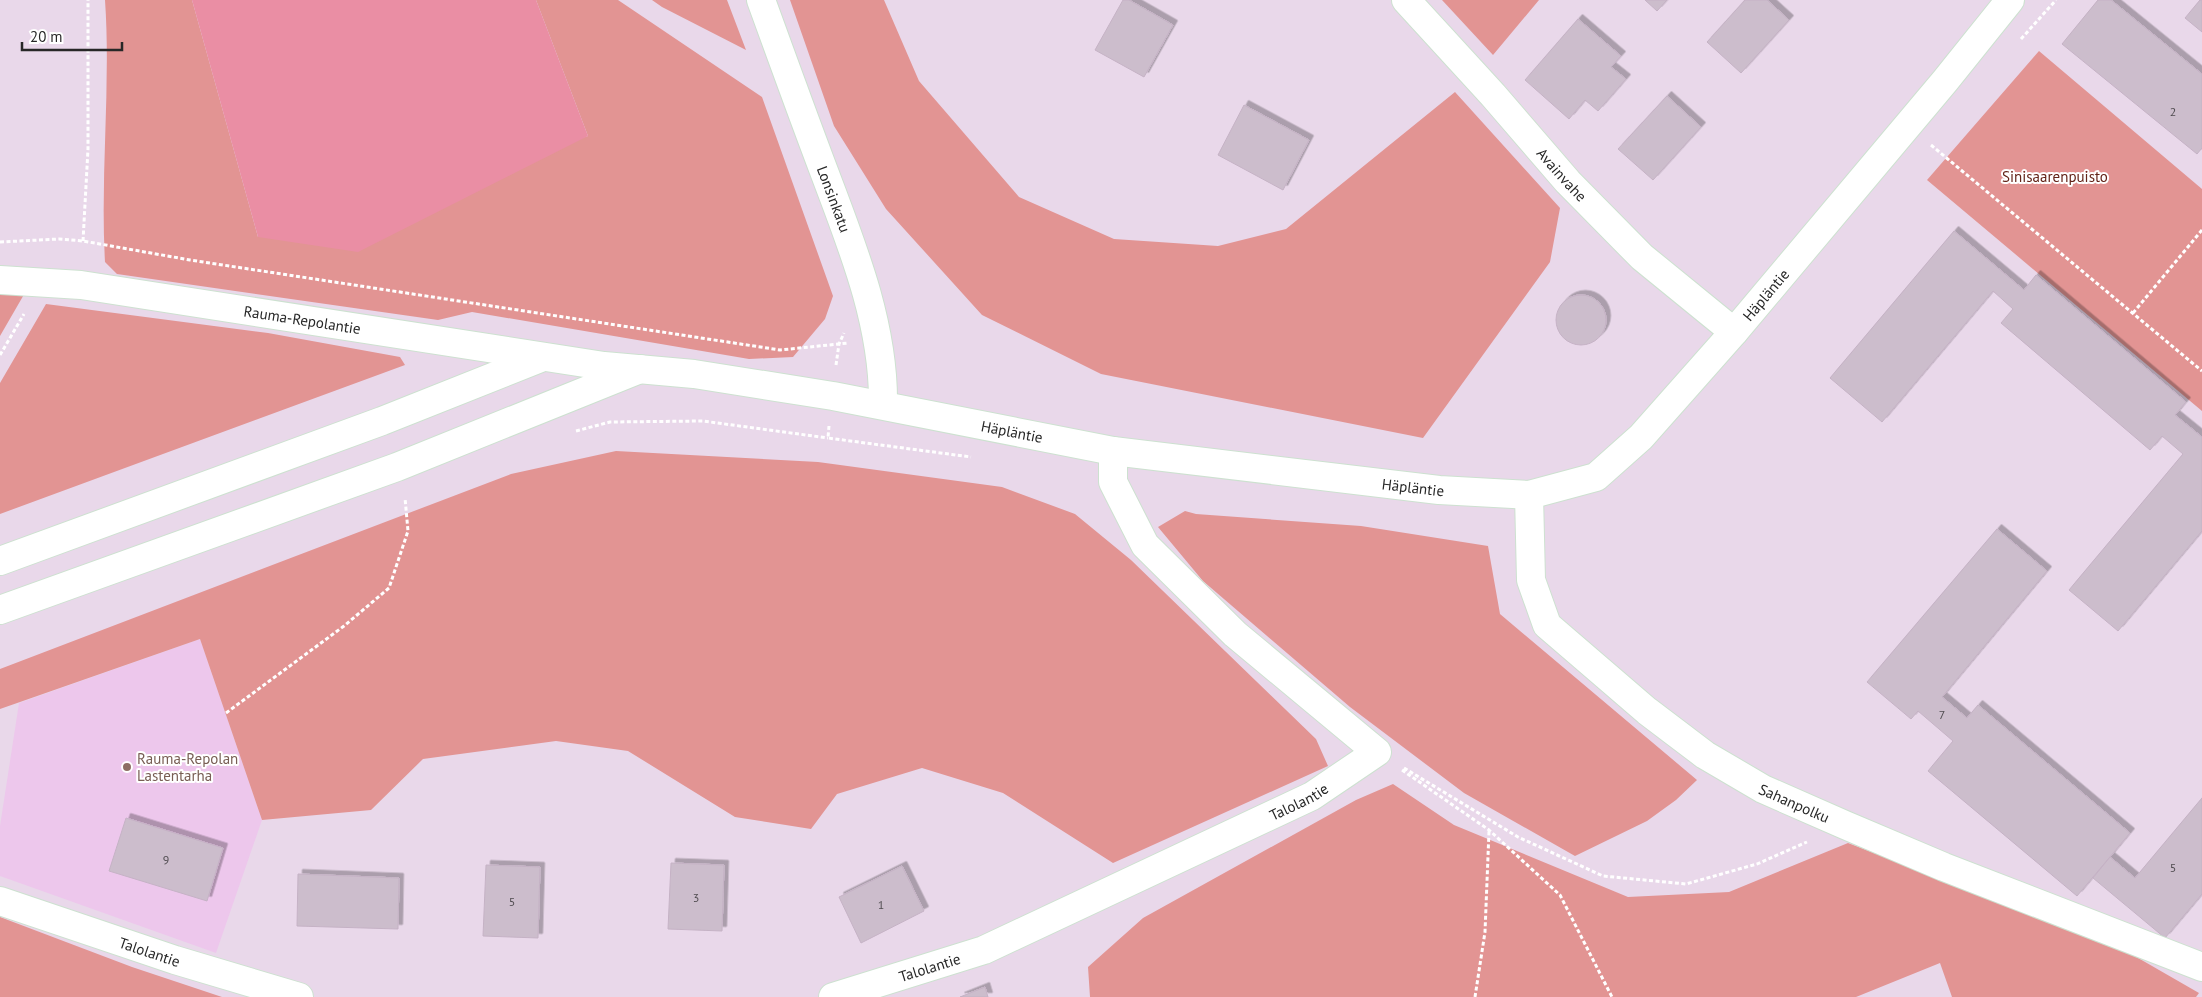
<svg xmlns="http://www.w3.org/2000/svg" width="2202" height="997" font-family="'PT Sans',sans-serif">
<defs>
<filter id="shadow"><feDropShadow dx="4.5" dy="-4.5" stdDeviation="0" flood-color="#0004"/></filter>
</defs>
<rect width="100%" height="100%" fill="#e9d8ea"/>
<path fill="#edc7ec" d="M200 639 262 820 216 953 0 876V826L19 703Z"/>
<path fill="#e29493" d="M105 0H192L258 237 588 136 536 0H618L762 97 833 296 825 319 793 357 749 359 472 312 438 320 117 274 105 262C100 175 111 87 105 0Z
M652 0H727L746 50 662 7Z
M790 0H884L919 81 1019 197 1114 239 1218 246 1286 229 1455 92 1560 208 1550 262 1423 438 1101 374 982 315 886 209 834 126Z
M1442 0H1539L1493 55Z
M2039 51 2202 189V411L1927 180Z
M0 291H26L0 336Z
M46 304 268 333 400 357 405 365 0 514V383Z
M616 451 818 462 1002 487 1075 514 1131 560 1316 739 1328 766 1113 863 1003 793 922 768 837 794 811 829 735 817 628 751 556 741 423 759 371 810 262 820 200 639 0 709V669L511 474Z
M1185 511 1196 514 1361 526 1488 546 1500 614 1697 780 1676 800 1647 821 1575 856 1464 793 1350 707 1203 581 1158 527Z
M1393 784 1454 825 1628 897 1729 892 1848 843 2119 947 2199 993 2196 997H1952L1940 963 1856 997H1090L1088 967 1143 918 1356 800Z
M0 917 132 967 222 997H0Z"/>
<path fill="#ea8ea4" d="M192 0H536L588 136 358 252 258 237Z"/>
<path fill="#ccbdcc" stroke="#c5b2c5" filter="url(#shadow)" d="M1123 0H1129L1173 25 1144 77 1095 50Z
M1645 0H1667L1657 11Z
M1745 0H1767L1789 20 1741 73 1707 42Z
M2098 0H2111L2202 74V148L2197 154 2062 44Z
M2200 0H2202V32L2185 18Z
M1578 19 1621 56 1611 67 1626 79 1598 111 1585 100 1569 119 1525 80Z
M1667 96 1701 127 1653 180 1618 149Z
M1244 105 1309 140 1283 190 1218 155Z
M1954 231 2024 290 2036 275 2186 402 2175 415 2202 437V531L2118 631 2069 590 2183 454 2162 436 2150 450 2001 323 2013 309 1993 291 1882 422 1830 378Z
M1556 320a25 25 0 1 1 50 0a25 25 0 1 1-50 0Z
M1997 529 2047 571 1942 697 1967 718 1978 705 2130 833 2077 896 1928 771 1953 741 1918 711 1911 719 1867 682Z
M2202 798V894L2165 938 2093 878 2110 857 2135 878Z
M126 818 223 848 207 901 109 871Z
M671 863 724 865 722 931 668 929Z
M486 865 540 867 538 938 483 936Z
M902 866 924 911 861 943 839 897Z
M298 874 399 878 398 929 297 926Z
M985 987 988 997H960Z"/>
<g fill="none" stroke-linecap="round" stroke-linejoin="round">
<defs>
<g id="minor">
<path id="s1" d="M761 0C782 58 803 116 825 174 853 248 884 325 883 404"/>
<path id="s2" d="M1406 0 1493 95 1568 182 1642 257 1734 332"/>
<path id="s3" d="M1529 495 1531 580 1547 625 1647 711 1705 755 1763 789 1845 825 1944 867 2202 967"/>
<path d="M0 561 382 421 543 357"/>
<path d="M0 610 397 467 640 369"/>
<path id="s4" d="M0 901 175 960 299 997"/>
<path id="s5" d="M833 997 984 950 1312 796 1377 752 1235 634 1145 545 1113 482V451"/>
</g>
<g id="tertiary">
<path id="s6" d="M0 280 81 285 604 366 694 374 833 396 1113 451 1439 490 1529 495 1596 477 1641 437 1734 332 1945 81 2010 0"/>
</g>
</defs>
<use href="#minor" stroke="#cde1d0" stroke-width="30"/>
<use href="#tertiary" stroke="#cde1d0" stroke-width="30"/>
<path stroke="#fff" stroke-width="3" stroke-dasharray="4 2.5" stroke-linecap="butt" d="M2021 39 2056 0
M1931 145 2202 371
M83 241 88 149V0
M0 242 59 239 83 241 190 260 780 350 848 343
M2133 313 2202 230
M0 355 24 314
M836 365 839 344 844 333
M829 426 828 438 971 457
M576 431 610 422 703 421 828 438
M226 713 344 626 389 588 408 531 405 498
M1404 768 1518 837 1603 876 1686 884 1757 864 1807 842
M1402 770 1489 830 1560 895 1612 997
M1475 997 1485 932 1489 831"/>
<use href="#minor" stroke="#fff" stroke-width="28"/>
<use href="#tertiary" stroke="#fff" stroke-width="28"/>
</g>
<circle fill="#8d6e63" stroke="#fff" stroke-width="2" cx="127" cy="767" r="5"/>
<g text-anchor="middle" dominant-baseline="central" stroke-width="4" stroke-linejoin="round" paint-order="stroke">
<g font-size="12" fill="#504c50">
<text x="2173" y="111">2</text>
<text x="1942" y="714">7</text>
<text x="166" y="859">9</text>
<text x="2173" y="867">5</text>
<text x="696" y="897">3</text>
<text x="512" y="901">5</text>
<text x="881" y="904">1</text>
</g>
<g font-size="15" fill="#272727" stroke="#fff">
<text stroke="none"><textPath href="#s2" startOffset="234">Avainvahe</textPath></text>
<text stroke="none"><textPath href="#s1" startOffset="212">Lonsinkatu</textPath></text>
<text stroke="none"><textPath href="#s6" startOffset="1864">Häpläntie</textPath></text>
<text stroke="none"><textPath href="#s6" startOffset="305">Rauma-Repolantie</textPath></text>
<text stroke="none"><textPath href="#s6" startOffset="1024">Häpläntie</textPath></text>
<text stroke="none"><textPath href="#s6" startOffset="1429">Häpläntie</textPath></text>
<text stroke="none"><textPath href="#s5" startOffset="506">Talolantie</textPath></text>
<text stroke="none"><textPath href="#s3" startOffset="439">Sahanpolku</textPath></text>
<text stroke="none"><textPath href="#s4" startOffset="158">Talolantie</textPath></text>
<text stroke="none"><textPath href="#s5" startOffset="101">Talolantie</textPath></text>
</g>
<g font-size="15" fill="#632318" stroke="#fff">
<text x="2055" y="176">Sinisaarenpuisto</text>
</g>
<g font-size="15" fill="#785e54" stroke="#fff" text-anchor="start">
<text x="137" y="758">Rauma-Repolan<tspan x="137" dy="17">Lastentarha</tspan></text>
</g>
</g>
<path d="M22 42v8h100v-8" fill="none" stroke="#272727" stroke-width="2.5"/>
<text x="30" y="42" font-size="15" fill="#272727" stroke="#ffffff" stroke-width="4" paint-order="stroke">20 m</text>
</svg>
